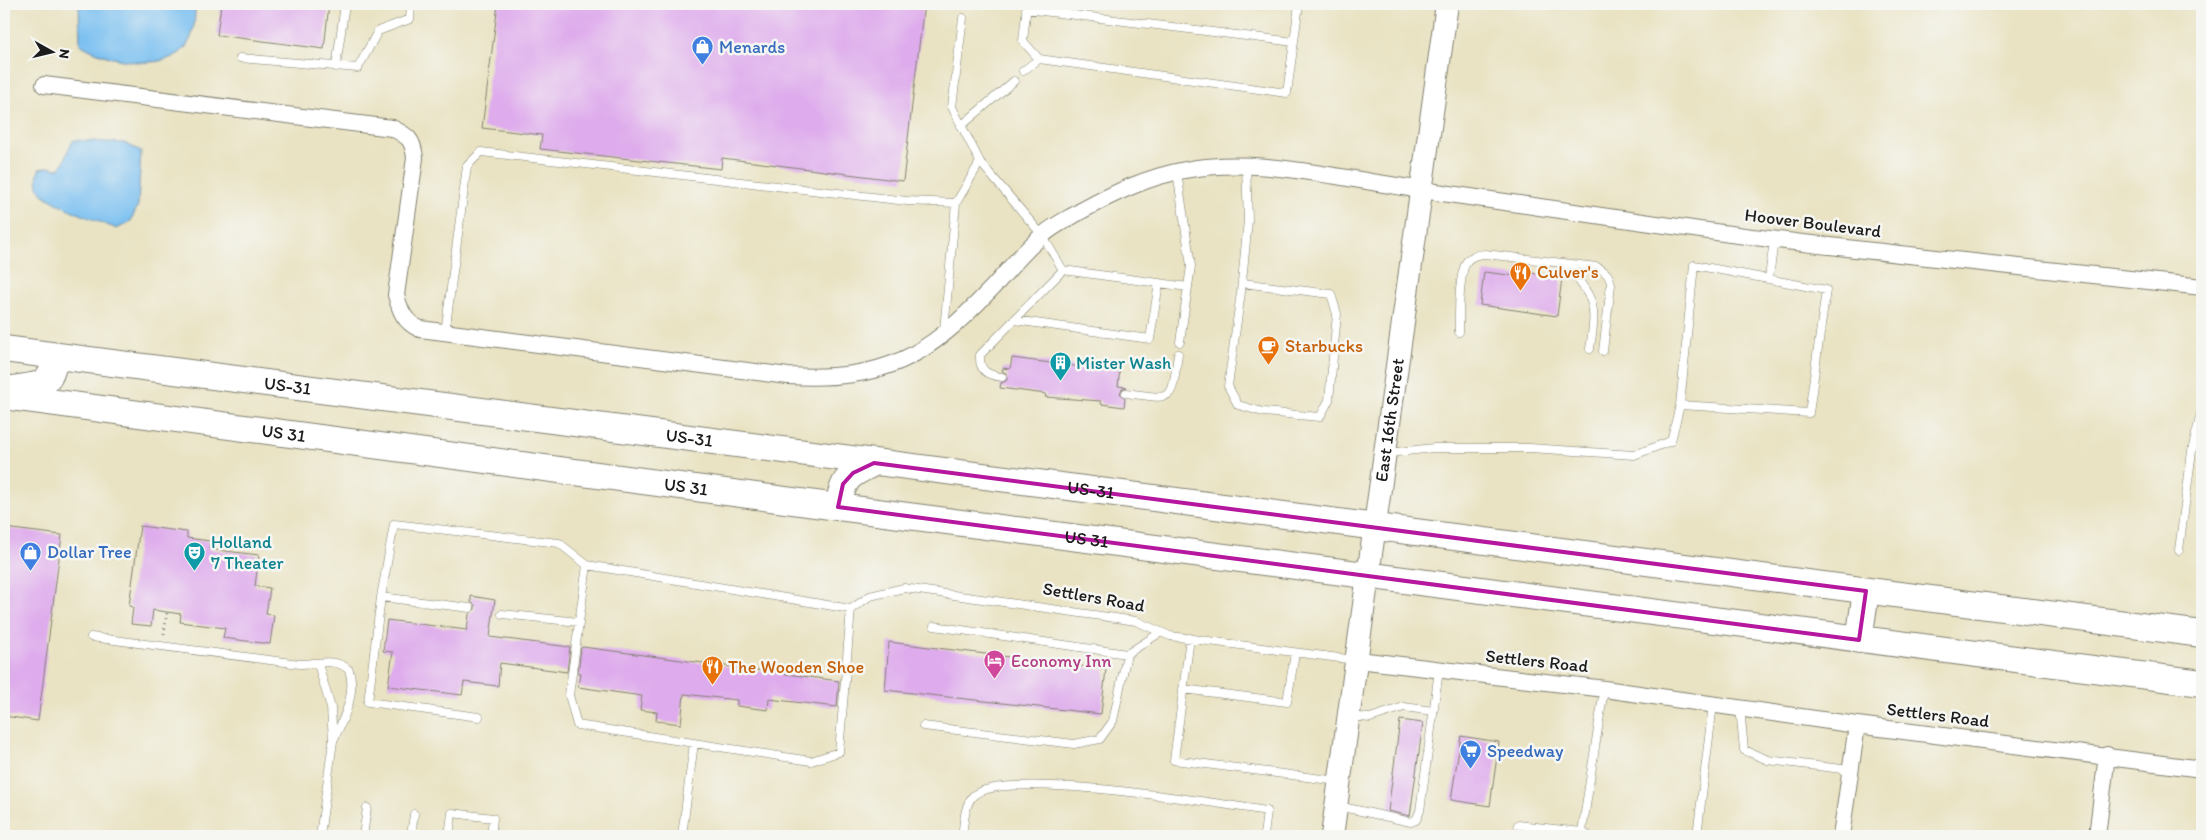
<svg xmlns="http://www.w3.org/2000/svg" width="2206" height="840" font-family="Itim,sans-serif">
<rect width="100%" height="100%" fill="#f6f6f2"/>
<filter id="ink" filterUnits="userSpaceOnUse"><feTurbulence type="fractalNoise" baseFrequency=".02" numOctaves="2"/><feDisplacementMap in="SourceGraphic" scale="10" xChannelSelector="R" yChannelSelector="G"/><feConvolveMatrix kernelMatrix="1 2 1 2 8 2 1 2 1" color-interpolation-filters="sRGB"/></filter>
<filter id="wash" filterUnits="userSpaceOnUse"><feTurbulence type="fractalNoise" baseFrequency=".0096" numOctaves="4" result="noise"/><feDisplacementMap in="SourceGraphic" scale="20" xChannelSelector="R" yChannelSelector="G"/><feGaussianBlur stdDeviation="1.12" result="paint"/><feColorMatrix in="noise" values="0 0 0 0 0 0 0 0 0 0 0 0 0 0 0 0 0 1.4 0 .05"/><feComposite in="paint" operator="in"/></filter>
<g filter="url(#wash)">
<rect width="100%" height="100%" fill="#e9e3c3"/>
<path fill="#7ac0f1" stroke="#4b6e86" d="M79 4H195C195 18 195 37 184 49 161 73 104 60 80 44Z
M74 140 124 143 141 151 138 205 131 221 117 229C100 222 51 204 41 192 36 186 37 176 39 169L48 167 59 169C66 163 66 150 74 140Z"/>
<g id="blocks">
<path fill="#deabec" d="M221 4H329L324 49 217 35Z
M498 4H924L903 181 722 158 721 169 540 149 542 135 482 128Z
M1518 267 1531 269V273L1562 278 1557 316 1480 305 1484 272 1517 276Z
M1012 358 1082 367V363L1120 368 1118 386 1127 387 1122 389 1120 393 1125 399 1124 407 1101 404V401L1045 397 1046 394 1000 388 1001 383 1006 381 1008 377 1006 373 1002 371 1003 368 1010 369Z
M140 526 187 532V538L210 541 209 549 259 555 255 586 270 588 266 614 274 615 270 644 223 638 225 628 180 622 181 614 153 610 151 626 131 624 133 607 129 606Z
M4 528 62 535 38 721 4 716Z
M471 596 495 600 490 637 570 647 567 672 500 663 498 686 464 682 462 695 388 686 393 652 383 651 387 620 467 630 469 614 475 609V605L471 602Z
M889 642 1106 669 1101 714 885 690Z
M583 647 839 681 837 707 769 699 768 710 737 706V700L684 694 681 724 656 721 657 712 640 710 642 696 578 687 580 673H578L581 648Z
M1400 720 1423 723 1410 816 1388 811Z
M1461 736 1499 742 1490 806 1451 800Z"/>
</g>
</g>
<g filter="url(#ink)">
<use href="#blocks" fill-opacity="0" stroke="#828070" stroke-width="1"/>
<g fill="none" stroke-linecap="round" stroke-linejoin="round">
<defs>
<path id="service" d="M1027 4 1023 41 1039 59 1287 93 1299 4
M1026 9 1294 42
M963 18 952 107 980 162
M240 58 358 68 378 31 410 19 411 4
M336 67 345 4
M1023 71 1039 59
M961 126 1014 81
M1177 172 1191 266 1180 342
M1566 264C1595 301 1597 302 1590 349
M1063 270 1188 287
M1769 278 1774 240
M1242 283 1331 294 1337 314 1329 400 1320 417 1263 412 1238 405 1228 386 1241 292 1248 220 1246 165
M1014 320 1150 339 1159 283
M944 330 956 203
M1459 332C1459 316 1458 274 1467 261 1472 255 1478 255 1485 254L1597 267C1606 272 1610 275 1611 285L1603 351
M445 333 467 166 481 152 907 201 956 203 980 162 1042 235 1063 270
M1002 377C987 375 979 371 980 355L1063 270
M1126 393C1175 399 1171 404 1178 354
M1388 453 1434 448H1530L1634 455 1671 441 1680 405 1694 265 1826 290 1809 413 1680 405
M2179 550 2192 451 2202 409
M381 597 470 608
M851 609 587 565 569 695 577 725 811 761 839 752 851 609 870 596 904 588 1136 621 1170 636 1355 660
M502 614 579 622
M934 626 1127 654
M91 637 300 664C316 664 336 657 349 670 357 693 343 720 333 741
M1190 638 1174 760 1338 781
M318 664 331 708 333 741 320 836
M1183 689 1287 702 1295 653
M1740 708 1744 750 1768 760 1850 770
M1350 716 1370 718 1404 707 1433 711
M479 717 368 702 381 597 394 524 559 543 587 565
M923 726 1074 744 1100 739 1113 721 1127 654 1161 632
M1338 806 1411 822 1416 820 1420 811 1439 670
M1518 825 1582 832 1589 836
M1582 832 1604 689
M363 836 367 808
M411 836 414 814
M449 836 452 813 493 818 491 836
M682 836 694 743
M962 836C964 825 964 805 973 796 1001 768 1223 804 1267 811L1264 836
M1697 836 1713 704"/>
<path id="minor" d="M44 85 392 128C408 136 413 139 415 158L396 295C400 310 404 322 420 329L788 376C885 381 926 358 991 289 1008 271 1024 250 1043 235 1054 225 1068 219 1081 211 1114 193 1147 177 1185 170 1249 158 1314 173 1378 183 1427 191 1476 198 1526 205 1610 217 1694 230 1778 240 1919 257 2061 271 2202 287
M1358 660 1597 688 1857 725 2202 769
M1841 836 1857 725
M2097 836 2107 755"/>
<g id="secondary">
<path id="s1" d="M1332 836 1447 4"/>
</g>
<g id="trunk">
<path id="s2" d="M4 349 2202 634"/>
<path d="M7 390C34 384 53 391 54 356"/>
<path id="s3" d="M4 396 838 507 2202 683"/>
<path d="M838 507C844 477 847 476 874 463"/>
<path d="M1859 640 1866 591"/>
</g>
</defs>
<use href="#service" stroke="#828070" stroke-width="9"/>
<use href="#minor" stroke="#828070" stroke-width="18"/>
<use href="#secondary" stroke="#828070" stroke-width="24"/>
<use href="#trunk" stroke="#828070" stroke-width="28"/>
<path stroke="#828070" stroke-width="3" stroke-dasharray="1 4" stroke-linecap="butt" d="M164 634 167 612"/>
<use href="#service" stroke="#fff" stroke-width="8"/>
<use href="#minor" stroke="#fff" stroke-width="16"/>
<use href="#secondary" stroke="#fff" stroke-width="22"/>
<use href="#trunk" stroke="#fff" stroke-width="26"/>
</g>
</g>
<path fill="none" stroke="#b5179e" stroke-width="4" stroke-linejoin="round" d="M874 463 1866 591 1859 640 838 507 843 484 853 473Z"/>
<defs>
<symbol id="shop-pin" viewBox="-11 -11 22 30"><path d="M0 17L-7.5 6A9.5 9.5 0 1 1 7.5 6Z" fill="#3f7fe0" stroke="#f6f6f2"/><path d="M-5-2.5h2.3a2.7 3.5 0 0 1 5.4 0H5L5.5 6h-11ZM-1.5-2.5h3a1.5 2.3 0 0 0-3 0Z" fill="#fff"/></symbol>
<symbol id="restaurant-pin" viewBox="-11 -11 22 30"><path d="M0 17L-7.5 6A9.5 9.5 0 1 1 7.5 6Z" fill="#e8710a" stroke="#f6f6f2"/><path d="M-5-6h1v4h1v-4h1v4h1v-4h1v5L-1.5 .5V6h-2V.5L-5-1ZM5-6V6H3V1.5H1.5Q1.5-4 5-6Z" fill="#fff"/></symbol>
<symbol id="cafe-pin" viewBox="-11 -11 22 30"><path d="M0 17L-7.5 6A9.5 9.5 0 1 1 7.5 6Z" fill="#e8710a" stroke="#f6f6f2"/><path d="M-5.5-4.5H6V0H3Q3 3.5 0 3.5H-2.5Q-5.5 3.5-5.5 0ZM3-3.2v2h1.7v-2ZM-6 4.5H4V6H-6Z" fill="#fff"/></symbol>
<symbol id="building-pin" viewBox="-11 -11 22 30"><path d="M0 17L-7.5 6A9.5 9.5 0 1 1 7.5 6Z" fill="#0f9aa8" stroke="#f6f6f2"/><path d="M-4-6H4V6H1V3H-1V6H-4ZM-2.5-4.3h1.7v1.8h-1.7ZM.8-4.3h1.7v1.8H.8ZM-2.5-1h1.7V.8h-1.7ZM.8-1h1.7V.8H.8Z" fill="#fff"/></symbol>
<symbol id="theatre-pin" viewBox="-11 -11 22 30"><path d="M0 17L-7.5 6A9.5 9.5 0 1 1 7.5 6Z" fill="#0f9aa8" stroke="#f6f6f2"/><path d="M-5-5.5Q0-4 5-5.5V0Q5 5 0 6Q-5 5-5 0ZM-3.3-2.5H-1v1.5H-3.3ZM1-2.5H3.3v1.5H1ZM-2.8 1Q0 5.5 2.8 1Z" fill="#fff"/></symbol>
<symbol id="hotel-pin" viewBox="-11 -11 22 30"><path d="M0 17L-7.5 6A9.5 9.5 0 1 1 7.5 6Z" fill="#d1479c" stroke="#f6f6f2"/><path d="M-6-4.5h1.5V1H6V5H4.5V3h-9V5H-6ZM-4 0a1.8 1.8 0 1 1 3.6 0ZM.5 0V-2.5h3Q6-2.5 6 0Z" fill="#fff"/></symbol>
<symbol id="supermarket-pin" viewBox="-11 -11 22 30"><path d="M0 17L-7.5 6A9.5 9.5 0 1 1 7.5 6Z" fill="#3f7fe0" stroke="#f6f6f2"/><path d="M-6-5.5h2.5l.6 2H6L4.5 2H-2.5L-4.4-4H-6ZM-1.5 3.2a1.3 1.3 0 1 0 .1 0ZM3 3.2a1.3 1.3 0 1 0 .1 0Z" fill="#fff"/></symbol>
</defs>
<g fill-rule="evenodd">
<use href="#shop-pin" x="690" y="34" width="25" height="34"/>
<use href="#restaurant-pin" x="1508" y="260" width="25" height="34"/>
<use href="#cafe-pin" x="1256" y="334" width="25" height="34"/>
<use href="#building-pin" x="1048" y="350" width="25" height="34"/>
<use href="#shop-pin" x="18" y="540" width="25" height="34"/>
<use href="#theatre-pin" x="182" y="540" width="25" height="34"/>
<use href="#hotel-pin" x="982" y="648" width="25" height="34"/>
<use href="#restaurant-pin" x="700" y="654" width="25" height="34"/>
<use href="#supermarket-pin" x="1458" y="738" width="25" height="34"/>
</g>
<g text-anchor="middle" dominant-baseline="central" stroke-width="5" stroke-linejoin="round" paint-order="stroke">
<g font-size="18" fill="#366cbe" stroke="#f6f6f2" text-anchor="start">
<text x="719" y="47">Menards</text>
<text x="47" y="552">Dollar Tree</text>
<text x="1487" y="751">Speedway</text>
</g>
<g font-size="18" fill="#1c1c1c" stroke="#f6f6f2">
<text transform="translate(1813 223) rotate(7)">Hoover Boulevard</text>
<text stroke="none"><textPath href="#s2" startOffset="286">US-31</textPath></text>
<text stroke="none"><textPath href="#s1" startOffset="420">East 16th Street</textPath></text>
<text stroke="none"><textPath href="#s3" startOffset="282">US 31</textPath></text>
<text stroke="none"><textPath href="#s2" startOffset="691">US-31</textPath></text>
<text stroke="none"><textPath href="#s3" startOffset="688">US 31</textPath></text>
<text stroke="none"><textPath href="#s2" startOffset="1096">US-31</textPath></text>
<text stroke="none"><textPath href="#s3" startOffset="1092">US 31</textPath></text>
<text transform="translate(1094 597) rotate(10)">Settlers Road</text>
<text transform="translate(1537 661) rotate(6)">Settlers Road</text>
<text transform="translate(1938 715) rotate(7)">Settlers Road</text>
</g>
<g font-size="18" fill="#c56008" stroke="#f6f6f2" text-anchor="start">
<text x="1537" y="272">Culver's</text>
<text x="1285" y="346">Starbucks</text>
<text x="728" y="667">The Wooden Shoe</text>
</g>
<g font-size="18" fill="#0d838f" stroke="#f6f6f2" text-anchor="start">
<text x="1076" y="363">Mister Wash</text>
<text x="211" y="542">Holland<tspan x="211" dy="21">7 Theater</tspan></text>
</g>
<g font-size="18" fill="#b23c85" stroke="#f6f6f2" text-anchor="start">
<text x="1011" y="661">Economy Inn</text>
</g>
</g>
<rect width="2206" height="840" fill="none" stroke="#f6f6f2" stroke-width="20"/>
<g transform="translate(52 52) rotate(98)" stroke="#f6f6f2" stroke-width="4" paint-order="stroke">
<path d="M0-4L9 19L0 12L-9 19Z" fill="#1c1c1c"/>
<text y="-8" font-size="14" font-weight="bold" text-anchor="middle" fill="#1c1c1c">N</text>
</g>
</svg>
